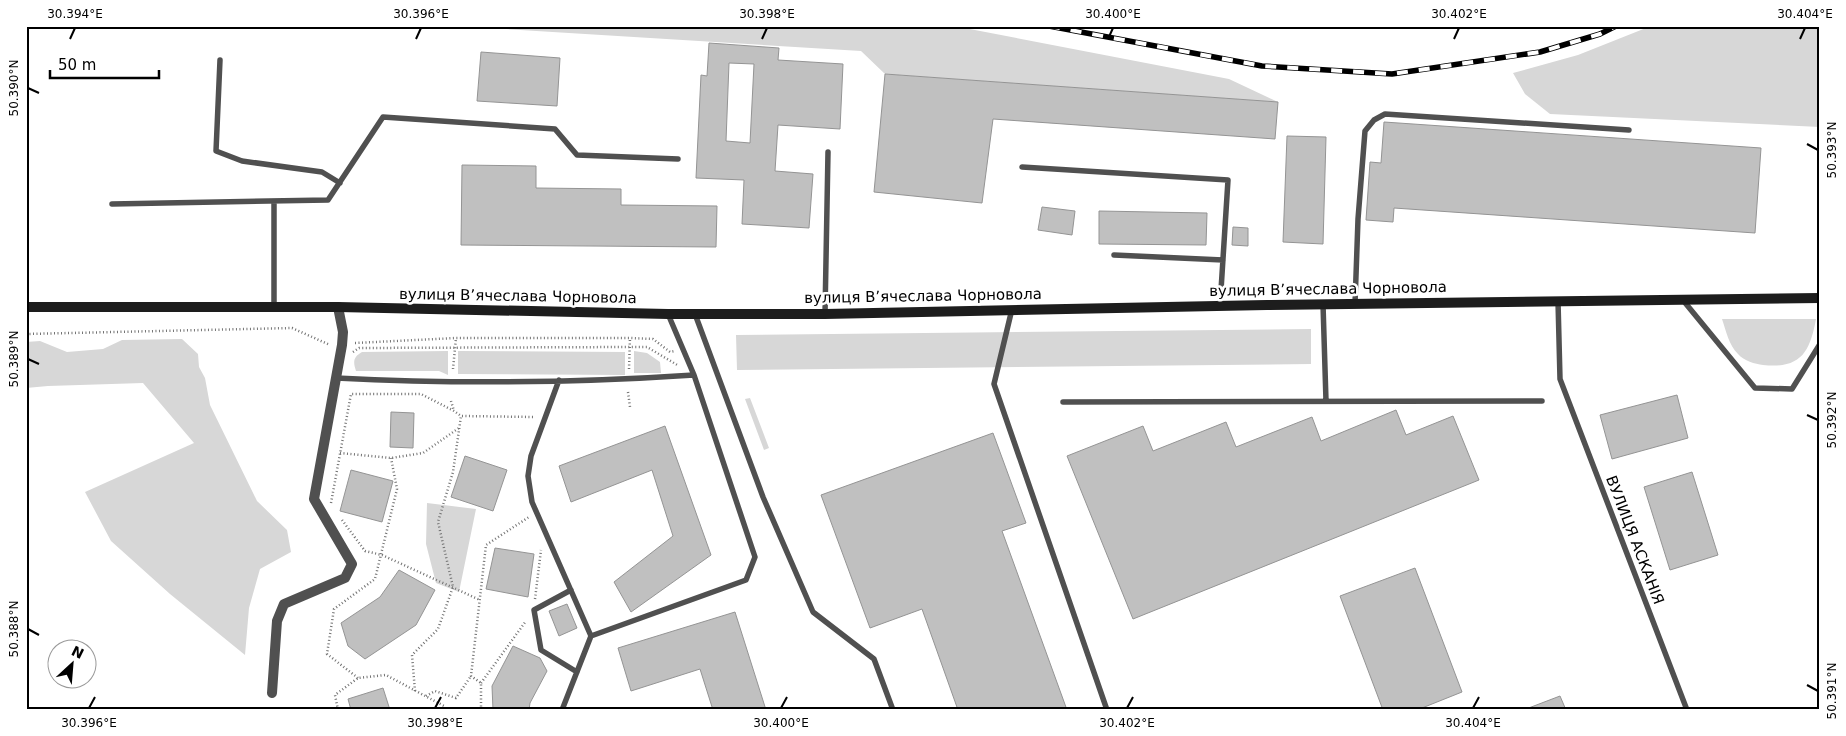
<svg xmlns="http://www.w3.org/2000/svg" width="1846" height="736" font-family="'DejaVu Sans',sans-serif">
<rect width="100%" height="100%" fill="#fff"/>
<path fill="#d7d7d7" d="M456 26H954L1229 79 1278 102 885 74 861 51Z
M1651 26H1820V127L1550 114 1525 94 1513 73 1578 55Z
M1722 319H1816C1810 352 1801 369 1763 365 1755 364 1744 361 1738 354 1729 345 1726 331 1722 319Z
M1311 329V364L737 370 736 335Z
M182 339 198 354 199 367 205 378 210 405 257 501 287 530 291 552 260 569 249 608 245 655 170 594 111 541 85 492 194 443 143 383 48 386 26 388V342L40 341 67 352 103 349 122 340Z
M448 351V375L439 371H356C353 362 353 357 362 352Z
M458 351 625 352V375L458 374Z
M634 351 647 353 660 362 661 373H634Z
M750 398 769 448 764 450 745 399Z
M427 503 476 509 459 592 436 583 426 544Z"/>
<path fill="#c0c0c0" stroke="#949494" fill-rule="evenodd" d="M709 43 779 48 778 60 843 64 840 129 778 125 775 171 813 174 809 228 742 224 744 180 696 178 701 75 707 76ZM729 63 754 64 750 143 726 141Z
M481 52 560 58 557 106 477 101Z
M885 74 1278 102 1275 139 993 119 982 203 874 192Z
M1384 122 1761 148 1755 233 1394 208 1393 222 1366 220 1370 162 1381 163Z
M1287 136 1326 137 1323 244 1283 242Z
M462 165 536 166V188L621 189V205L717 206 716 247 461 245Z
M1042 207 1075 211 1072 235 1038 230Z
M1099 211 1207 213 1206 245 1099 244Z
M1233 227 1248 228V246L1232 245Z
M1677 395 1688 438 1612 459 1600 415Z
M1396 410 1406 435 1453 416 1479 480 1133 619 1067 456 1143 426 1153 451 1226 422 1236 447 1312 417 1321 441Z
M391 412 414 413 413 448 390 447Z
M665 426 711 555 631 612 614 582 673 536 652 470 571 502 559 466Z
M993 433 1026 523 1002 531 1067 710H958L922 609 870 628 821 495Z
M465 456 507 470 493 511 451 497Z
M351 470 393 481 382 522 340 511Z
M1692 472 1718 555 1670 570 1644 487Z
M495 548 534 554 528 597 486 589Z
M1415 568 1462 692 1417 710H1383L1340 596Z
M399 570 435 590 416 625 365 659 348 646 341 623 380 597Z
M567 604 577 628 559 636 549 611Z
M735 612 766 710H713L700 669 631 691 618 648Z
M513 646 540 658 547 671 530 703 529 710H493L492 686Z
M383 688 390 710H351L348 699Z
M1560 696 1566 710H1526V709Z"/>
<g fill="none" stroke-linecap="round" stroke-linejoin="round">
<path stroke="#727272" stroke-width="2.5" stroke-dasharray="1 2.5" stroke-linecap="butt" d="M26 334 292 328 330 345
M355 343 456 338H630L653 339 670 352 675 351
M353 352 359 348 631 347H647L679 366
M453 369 456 338
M629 369 630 338
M628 392 630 407
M451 401 454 411
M340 453 391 458 423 453 459 428
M331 503 351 394H421L454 411 461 416 535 417
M342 520 365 551 382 555 480 600
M535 599 541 550
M358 678 327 654 334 609 375 579 397 489 391 458
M481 683 526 621
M415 691 412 655 438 629 453 587 438 522 453 472 461 416
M426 696 435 691 456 698 471 676
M338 710 335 695 358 678 386 675 444 706 447 710
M481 710V683L471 676 486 545 529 517"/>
<path stroke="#505050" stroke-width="5.5" d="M220 60 216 151 242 161 322 172 340 183
M1022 167 1228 180 1220 306
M112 204 328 200 383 117 555 129 577 155 678 159
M1114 255 1223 260
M1682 299 1755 388 1792 389 1820 344
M1558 301 1560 379 1687 710
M1323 304 1326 401
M1355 304 1358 219 1365 131 1374 120 1385 114 1629 130
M274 307V201
M1012 309 994 384 1107 710
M695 314 763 497 813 612 874 659 893 710
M825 314 828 152
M336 378C455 384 575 383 694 375L668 314
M559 380 531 456 528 476 532 502 591 636 562 710
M1063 402 1542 401
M571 590 534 610 541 650 577 672
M591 636 746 580 755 557 694 375"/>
<path stroke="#505050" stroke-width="10" d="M272 693 277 621 284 604 345 578 352 564 314 499 342 345 343 332 338 307"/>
<path stroke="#1d1d1d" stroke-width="10" d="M26 307H338L668 314H825L1267 305 1820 298"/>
<defs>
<path id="rail" d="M1049 26 1262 66 1392 74 1540 52 1600 34 1616 26"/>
</defs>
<use href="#rail" stroke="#000" stroke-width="5.5"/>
<use href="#rail" stroke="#fff" stroke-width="4" stroke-dasharray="11" stroke-linecap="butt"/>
</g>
<path fill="none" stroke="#000" stroke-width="2" d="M70 39 75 28M416 39 421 28M762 39 767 28M1108 39 1113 28M1454 39 1459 28M1800 39 1805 28M28 88 39 93M1807 144 1818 150M28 359 39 364M1807 415 1818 420M28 629 39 635M1807 685 1818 691M89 708 95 697M435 708 441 697M781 708 787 697M1127 708 1133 697M1473 708 1479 697"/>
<g text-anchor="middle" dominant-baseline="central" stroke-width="5" stroke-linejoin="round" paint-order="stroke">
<g font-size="15" fill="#000" stroke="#fff">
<text transform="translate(1328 289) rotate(-1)">вулиця Вʼячеслава Чорновола</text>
<text transform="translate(518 296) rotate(1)">вулиця Вʼячеслава Чорновола</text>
<text transform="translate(923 296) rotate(-1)">вулиця Вʼячеслава Чорновола</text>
<text transform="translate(1635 540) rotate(69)">ВУЛИЦЯ АСКАНІЯ</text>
</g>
</g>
<rect width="1846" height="736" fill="none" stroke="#ffffff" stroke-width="55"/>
<g transform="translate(72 664) rotate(26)"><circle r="24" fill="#ffffff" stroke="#999999"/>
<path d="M0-4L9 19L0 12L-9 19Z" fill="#000000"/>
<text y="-8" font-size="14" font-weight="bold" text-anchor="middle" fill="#000000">N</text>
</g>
<path d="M50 70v8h109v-8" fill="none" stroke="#000000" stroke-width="2.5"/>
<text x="58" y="70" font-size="15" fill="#000000" stroke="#ffffff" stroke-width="4" paint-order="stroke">50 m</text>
<rect x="28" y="28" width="1790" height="680" fill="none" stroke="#000" stroke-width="2"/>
<g font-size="12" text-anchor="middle" fill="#000">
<text x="75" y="18">30.394°E</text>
<text x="421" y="18">30.396°E</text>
<text x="767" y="18">30.398°E</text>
<text x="1113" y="18">30.400°E</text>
<text x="1459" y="18">30.402°E</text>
<text x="1805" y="18">30.404°E</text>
<text transform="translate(14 88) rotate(-90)" y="4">50.390°N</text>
<text transform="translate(1832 150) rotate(-90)" y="4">50.393°N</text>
<text transform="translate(14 359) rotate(-90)" y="4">50.389°N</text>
<text transform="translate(1832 420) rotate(-90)" y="4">50.392°N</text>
<text transform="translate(14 629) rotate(-90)" y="4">50.388°N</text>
<text transform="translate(1832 691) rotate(-90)" y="4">50.391°N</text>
<text x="89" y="727">30.396°E</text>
<text x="435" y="727">30.398°E</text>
<text x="781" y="727">30.400°E</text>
<text x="1127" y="727">30.402°E</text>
<text x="1473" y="727">30.404°E</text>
</g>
</svg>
